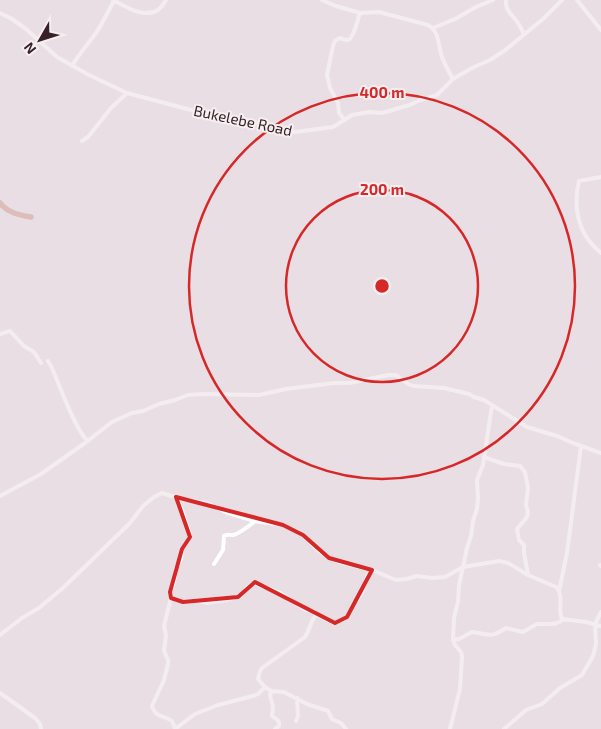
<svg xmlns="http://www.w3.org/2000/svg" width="601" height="729" font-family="'Exo 2',sans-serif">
<rect width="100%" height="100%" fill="#e9dee3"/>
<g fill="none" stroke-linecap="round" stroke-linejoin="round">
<path stroke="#cd9687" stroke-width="5.5" d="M0 203C8 213 19 215 31 217"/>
<path stroke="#fff" stroke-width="4" d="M113 0C125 6 144 19 158 10 162 7 164 3 166 0
M322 0 336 6 360 13 379 12 428 25C440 32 438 46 442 57 445 65 449 72 453 79
M506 0C505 11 512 14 518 23 520 26 522 30 524 34
M577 0 601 30
M0 13 12 19 26 29 57 57 89 75 127 93 195 111 251 121 282 131 295 132 333 127 352 115 369 112 382 113 410 105 418 101 437 95 453 79 472 68 490 60 504 51 543 19 562 0
M433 28 455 19 476 7 493 0
M72 66C79 54 88 44 96 33 103 23 108 11 114 1
M345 120 339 113 338 103 330 88 327 75 333 46 335 41 340 38C343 39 345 40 348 40 354 38 358 18 360 13
M82 141 88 137 111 108 127 93
M601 177 579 181C574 201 576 225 590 242 593 246 597 249 601 253
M0 334 10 331 24 346 34 352 41 363
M48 361 52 368C59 384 76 432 88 441
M484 457 504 464 520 466 525 472 528 488 526 505 528 512 527 517 517 529 519 540 524 545V553L528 575
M0 496 41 474 85 443 112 422 132 413 143 411 159 404 175 400 188 395 204 394 259 395 286 389 334 383H350L388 375H396L408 384 413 386 444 388 469 394 474 397 484 400 527 427 557 436 573 443 601 453
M214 564 223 550 224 536C227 534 230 535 233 535 238 534 251 525 255 521
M600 565 601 566
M559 591 567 553 581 446
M171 598 183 602 198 601 207 603 226 600 241 596 247 588 252 584H256L278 592 306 610 313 611 317 615
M0 635 22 618 39 608 64 587 130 523 143 506 154 497 162 493 181 499 207 503 228 513 255 521 283 525 297 531 303 535 318 550 329 558 340 562 372 570 396 580 406 579 417 576 432 578 445 577 463 567 499 561 508 563 528 575 556 587C565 597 557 609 562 619L586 622 601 626
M453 640 459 639 472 632C489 634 490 639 506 628L523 632 537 624H552L557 623 563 620
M271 691 270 696 273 706 272 716C276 719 280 720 279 726L275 729
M0 693 35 718 40 724 41 729
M296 721 298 716 297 698
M175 729C175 728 172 721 172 721 165 715 156 719 152 706L164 680 168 664V660L164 651 166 635 164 626 171 598 170 592 174 582 176 568 181 559 182 549 189 538 190 535 182 510 176 497
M175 729 195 714 218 705 253 696 258 694 265 687
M346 729 341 723 332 719 328 711 307 704 284 692 271 691 265 687 258 679 260 671 262 668 305 637C310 630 310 622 316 615 322 616 328 622 335 623L343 620 347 617 354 604 363 591 367 577 372 570
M450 729 460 689 462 657 461 652 455 645 453 640 454 618 458 602 459 585 467 548 471 536 473 521 477 509 478 499 477 480 483 465 492 405
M504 729 526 710 542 704 560 688 582 675 593 656 596 644 595 624 601 612"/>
</g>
<path d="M0 0H601V729H0ZM176 497 283 525 303 535 329 558 372 570 347 617 335 623 255 582 238 597 183 602 171 598 170 592 182 549 190 537Z" fill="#e9dee3" fill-opacity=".55" fill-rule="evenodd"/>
<path fill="none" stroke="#d62828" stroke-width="4" stroke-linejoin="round" d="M176 497 283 525 303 535 329 558 372 570 347 617 335 623 255 582 238 597 183 602 171 598 170 592 182 549 190 537Z"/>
<g fill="none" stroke="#d62828" stroke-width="2.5">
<circle cx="382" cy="286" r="96"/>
<circle cx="382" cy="286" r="193"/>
</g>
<g text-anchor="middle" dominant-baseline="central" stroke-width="4" stroke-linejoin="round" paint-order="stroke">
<g font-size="15" fill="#392026" stroke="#f6eff2">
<text transform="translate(243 120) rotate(12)">Bukelebe Road</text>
</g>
</g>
<circle cx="382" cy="286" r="8" fill="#d62828" stroke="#f6eff2" stroke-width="2.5"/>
<g font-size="15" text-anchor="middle" font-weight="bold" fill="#d62828" stroke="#f6eff2" stroke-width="4" stroke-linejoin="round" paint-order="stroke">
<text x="382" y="98">400 m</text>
<text x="382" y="195">200 m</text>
</g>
<g transform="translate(40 40) rotate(231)" stroke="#f6eff2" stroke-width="4" paint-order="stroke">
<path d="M0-4L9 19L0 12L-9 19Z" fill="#392026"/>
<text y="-8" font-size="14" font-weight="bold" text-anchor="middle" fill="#392026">N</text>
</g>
</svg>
